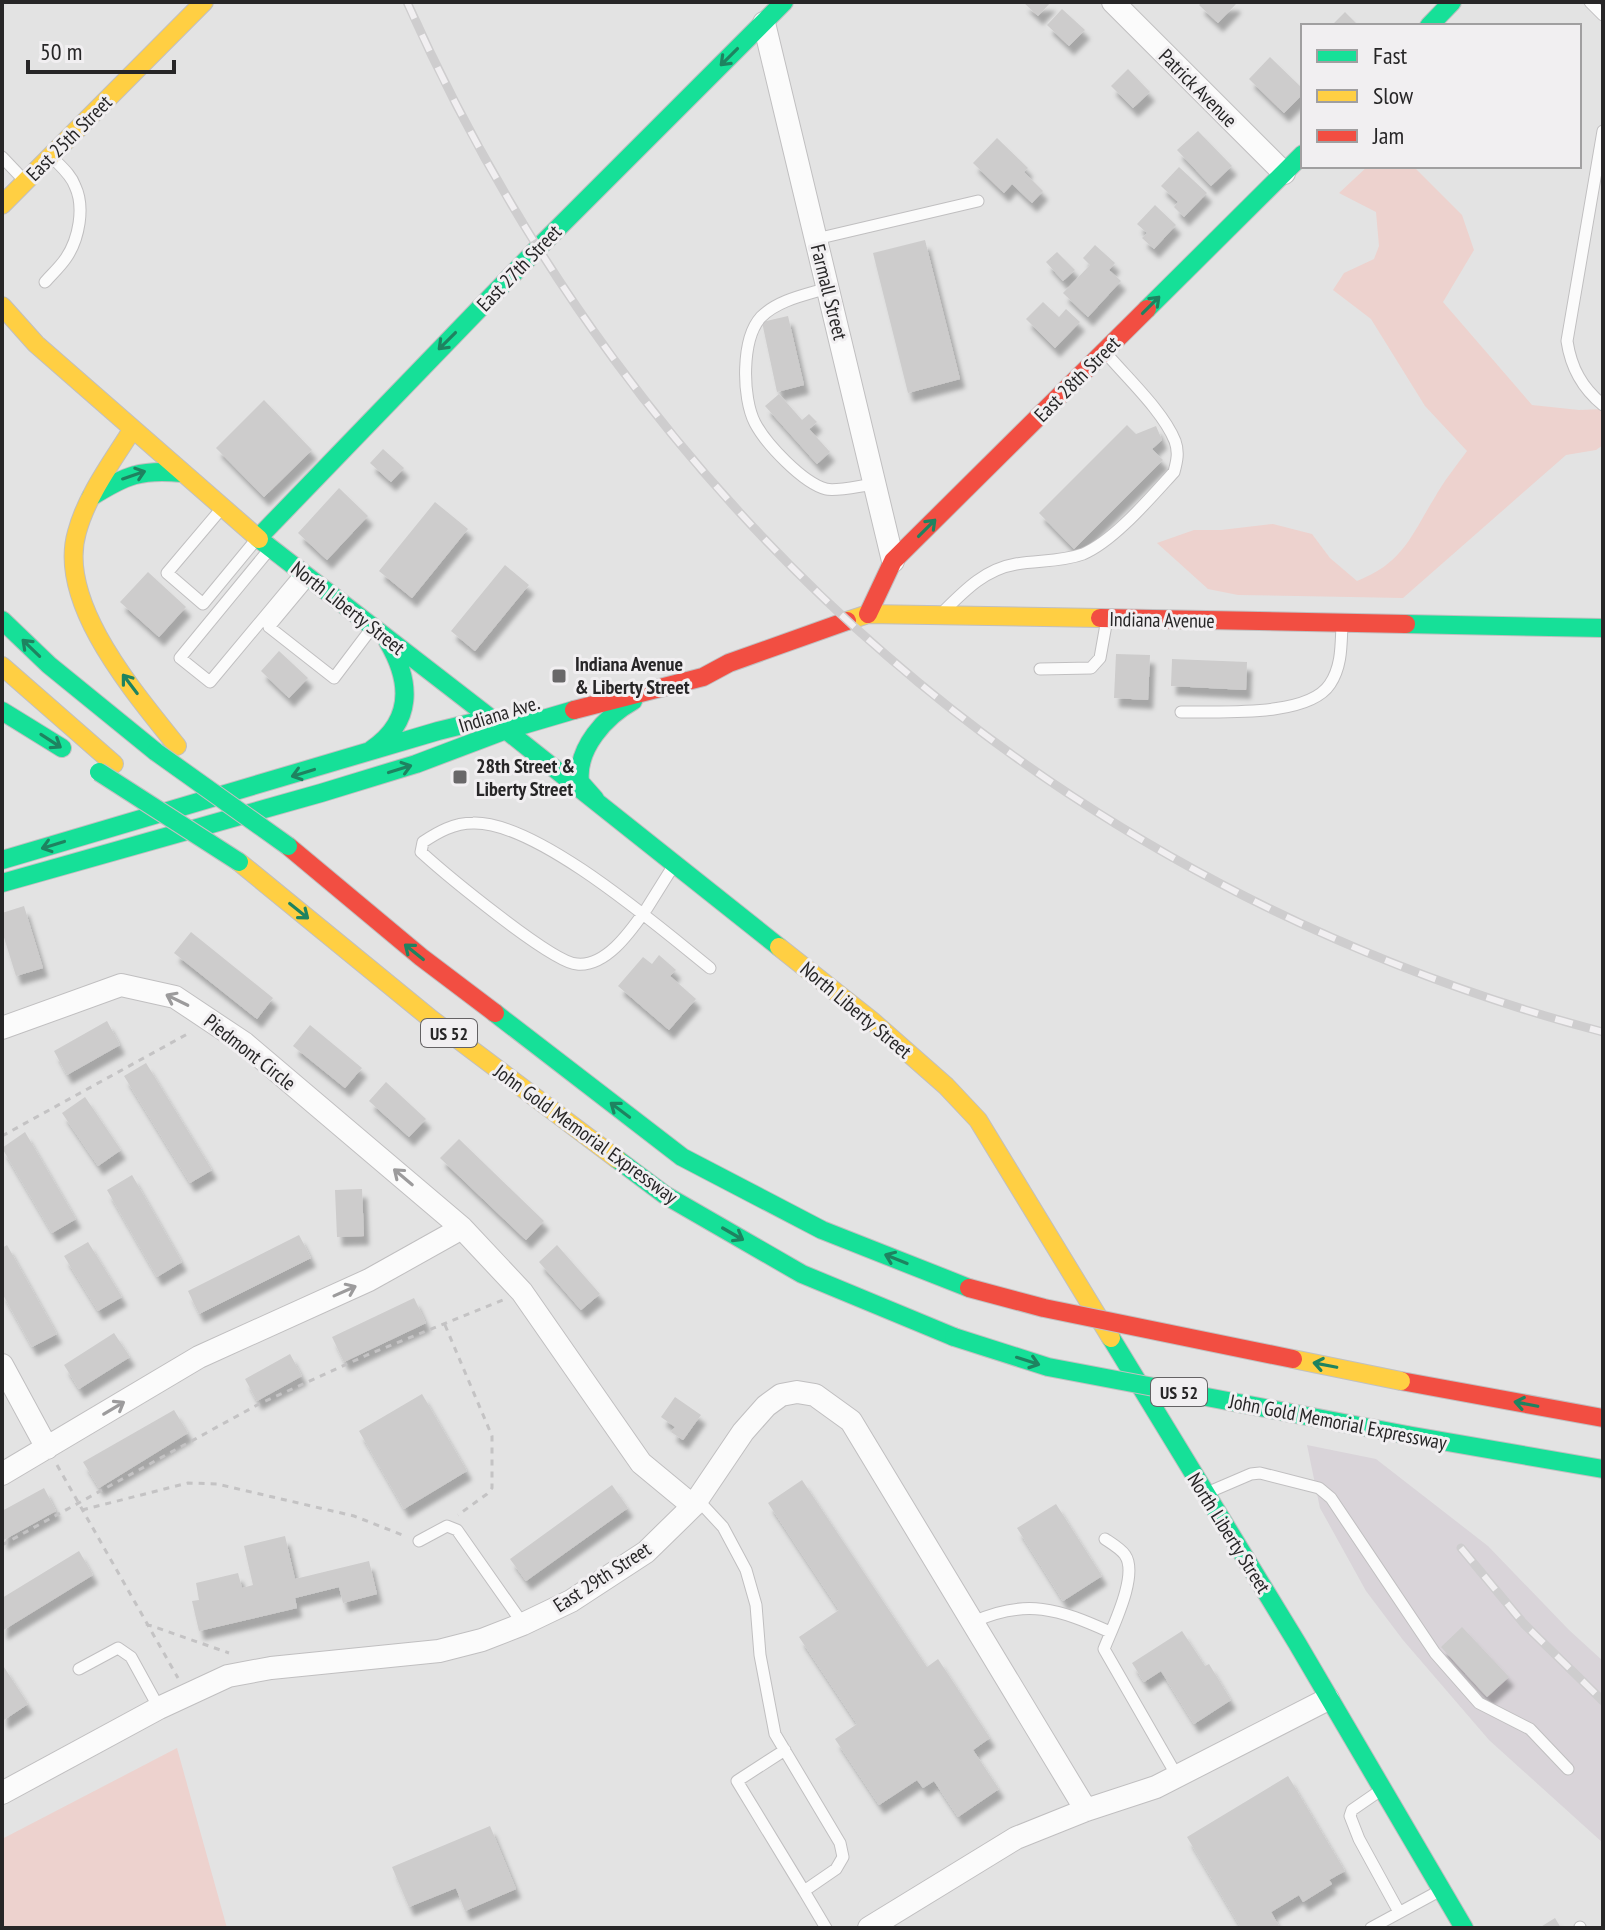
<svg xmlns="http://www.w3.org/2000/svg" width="1605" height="1930" font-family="'PT Sans Narrow',sans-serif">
<defs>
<filter id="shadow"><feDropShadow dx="5" dy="9" stdDeviation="2" flood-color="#0004"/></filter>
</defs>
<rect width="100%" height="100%" fill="#e3e3e3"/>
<path fill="#d9d4d9" d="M1307 1445 1376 1459 1488 1546 1569 1630 1603 1661V1843L1489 1740 1403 1640 1366 1591 1320 1508Z"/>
<path fill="#edd2ce" d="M1368 166H1413L1462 215 1474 250 1443 302 1532 405 1579 410 1603 409V445L1596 450 1566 455 1403 598 1238 595 1208 589 1157 543 1194 530H1221L1273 524 1312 534 1330 558 1357 581C1403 563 1411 536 1435 497 1444 481 1456 466 1467 451L1425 406 1371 319 1333 290 1344 273 1374 259 1379 246 1376 212 1339 193Z
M177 1748 227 1928H2V1839Z"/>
<path fill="#cdcccc" filter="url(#shadow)" d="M1023 2H1051L1038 16Z
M1202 2H1234L1236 4 1218 23 1199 5Z
M1062 9 1085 30 1069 46 1047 25Z
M1345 12 1359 26H1331Z
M1270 57 1303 89V94L1284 113 1249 79Z
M1128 69 1150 92 1133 108 1111 86Z
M1198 131 1232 166 1211 186 1177 150Z
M997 138 1028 168 1024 172 1043 191 1032 203 1012 184 1004 193 973 163Z
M1179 167 1207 193 1184 217 1174 207 1178 202 1161 186Z
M1155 205 1176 225 1154 249 1142 238 1147 233 1137 224Z
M925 240 960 379 908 393 873 253Z
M1095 245 1115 263 1109 270 1121 281 1088 317 1063 293 1090 265 1083 258Z
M1057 252 1075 270 1063 281 1046 262Z
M1043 302 1059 317 1066 309 1080 322 1055 348 1026 319Z
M788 316 804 385 777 392 762 322Z
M779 394 802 420 809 414 817 422 809 429 830 452 817 464 765 406Z
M264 400 312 450 264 497 216 448Z
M1127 425 1136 434 1156 426 1162 440 1152 449 1163 460 1074 549 1039 513Z
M383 449 404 468 391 482 370 463Z
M339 488 368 516 327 560 298 533Z
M435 502 468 529 412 598 379 571Z
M505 565 529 585 475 651 451 631Z
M148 572 186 607 159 637 120 602Z
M279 651 308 678 289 698 261 671Z
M1116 654 1150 655 1148 700 1114 698Z
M1172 659 1247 662 1246 690 1171 686Z
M24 906 43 968 16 976 2 931V913Z
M191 932 273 998 257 1019 174 953Z
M659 955 676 970 670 976 696 999 669 1030 618 986 643 957 652 964Z
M107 1021 120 1045 67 1075 54 1051Z
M310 1025 362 1068 345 1088 293 1046Z
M146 1063 212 1170 190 1183 124 1076Z
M386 1082 426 1119 409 1137 369 1101Z
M85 1097 121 1150 98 1166 62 1113Z
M25 1132 76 1219 52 1233 2 1148Z
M459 1139 544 1221 526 1240 440 1158Z
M132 1175 182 1262 157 1277 107 1190Z
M362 1189 364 1236 337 1237 335 1190Z
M299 1235 311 1258 199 1314 188 1291Z
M88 1242 122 1297 98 1311 64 1256Z
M7 1245 57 1334 32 1347 2 1293V1248Z
M557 1245 600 1294 581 1310 539 1262Z
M414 1298 426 1323 344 1362 332 1337Z
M114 1333 130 1357 79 1389 64 1365Z
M290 1354 302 1376 257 1401 245 1379Z
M422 1394 467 1471 404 1509 359 1431Z
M675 1397 701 1415 683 1440 671 1432 675 1427 661 1417Z
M174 1410 188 1433 99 1488 83 1462Z
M802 1480 927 1667 938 1659 990 1738 973 1750 999 1789 958 1817 934 1781 923 1788 917 1780 879 1805 835 1739 857 1724 799 1637 839 1610 768 1503Z
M612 1485 628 1508 526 1581 510 1559Z
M44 1488 56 1511 2 1541V1511Z
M1056 1504 1102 1576 1063 1601 1017 1528Z
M285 1536 295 1579 369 1561 377 1594 343 1603 339 1587 295 1598 297 1608 199 1631 192 1601 199 1600 196 1583 238 1573 242 1588 253 1585 244 1546Z
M79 1551 93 1575 2 1631V1598Z
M1462 1627 1509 1677 1487 1697 1441 1647Z
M1182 1631 1205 1666 1209 1664 1231 1700 1194 1724 1161 1671 1144 1682 1132 1663Z
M2 1664 28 1704 4 1720 2 1716Z
M1288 1776 1345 1871 1329 1880 1332 1884 1303 1902 1299 1895 1271 1912 1280 1928H1241L1187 1837Z
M490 1826 516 1889 465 1911 456 1888 409 1907 392 1867Z
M1555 1918 1561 1928H1539Z"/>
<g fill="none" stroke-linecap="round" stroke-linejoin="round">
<defs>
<path id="lane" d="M1590 2 1603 15
M1603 131 1567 341C1571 368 1582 388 1603 405
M2 157 22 178
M816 239 978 201
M45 282C52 274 60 267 66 258 79 239 85 207 75 186 71 174 59 165 51 156
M828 288C805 295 778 300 761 317 741 339 742 398 755 423 766 444 803 483 826 489 836 492 863 485 875 484
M222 508 167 573 203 604 255 541
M268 551 180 658 210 682 301 573
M309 579 269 627 334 678 371 629
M945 610C966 589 986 569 1016 564 1039 560 1061 562 1083 554 1114 541 1151 497 1174 472 1177 461 1179 452 1175 441 1163 411 1126 377 1105 352
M1040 669 1091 668 1100 658 1107 619
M1181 712C1218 711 1308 718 1330 684 1342 666 1341 645 1342 624
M672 868 647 908C632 929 607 967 577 964 552 963 443 872 421 852L423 842C438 832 454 823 473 823 537 821 660 928 710 968
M1209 1492 1251 1474 1260 1473 1319 1488 1331 1498 1435 1653 1479 1703 1530 1729 1568 1769
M697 1499 723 1527 746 1570 756 1605 760 1655 775 1734 840 1843 843 1857 836 1869 804 1891 826 1928
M1105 1539C1111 1543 1121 1549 1125 1555 1139 1575 1112 1628 1104 1649L1177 1776
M419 1541 447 1526 457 1530 523 1624
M973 1622C1026 1598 1059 1609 1110 1632
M79 1669 118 1648 131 1657 159 1708
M785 1750 737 1781 804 1891
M1381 1790 1352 1810 1350 1816 1359 1839 1399 1912
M1580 1927V1928
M1371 1928 1441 1890"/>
<path id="street" d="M1113 2 1284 173
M764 23 893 561
M2 1028 121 985 175 997 244 1043 462 1228 522 1292 641 1463 693 1506
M2 1365 47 1448
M2 1474 199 1357 369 1280 462 1228
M2 1793 159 1708 228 1676 271 1668 439 1651 482 1640 523 1624 571 1601 646 1552 693 1506 743 1432 766 1406 781 1395 797 1392 815 1395 851 1421 1086 1810
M869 1928 1016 1838 1086 1810 1156 1787 1328 1699"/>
<path id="fast" d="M1429 26 1452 2
M1147 309 1303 154
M91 497C126 475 141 469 182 473
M258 538 537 249 784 2
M259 539 506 730 779 947
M2 620 49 665 156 752
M1406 624 1603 628
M2 711 62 748
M371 750C413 722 412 683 388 642
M595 799 580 782C576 748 606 716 633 701
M2 860 438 731 491 718
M2 883 321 793 416 764 506 730 574 710
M495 1013 682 1157 822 1230 969 1288
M617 1159 665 1195 802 1274 954 1337
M1111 1338 1297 1643 1464 1928
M1407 1435 1603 1469"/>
<path id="slow" d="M2 205 204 2
M2 306 36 344 259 539
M132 430C112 462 87 495 77 532 56 603 136 694 177 746
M847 621 868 614 1100 618
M2 666 114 764
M239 862 431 1019 617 1159
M779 947 871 1020 946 1086 978 1120 1111 1338"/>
<path id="jam" d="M868 614 893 561 1147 309
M1100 618 1406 624
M574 710 703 677 729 663 847 621
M288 846 421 957 495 1013
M1401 1381 1603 1418"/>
</defs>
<use href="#lane" stroke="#c0bfc0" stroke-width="13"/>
<use href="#street" stroke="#c0bfc0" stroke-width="24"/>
<use href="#fast" stroke="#c0bfc0" stroke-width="20"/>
<use href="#slow" stroke="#c0bfc0" stroke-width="20"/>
<use href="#jam" stroke="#c0bfc0" stroke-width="20"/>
<path stroke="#c4c3c4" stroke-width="3" stroke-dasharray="6 6" stroke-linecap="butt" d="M2 1136 191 1032
M445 1325 492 1436V1488L487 1494 458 1515
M57 1465 178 1678
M82 1510 188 1483 217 1484 354 1516 405 1536
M2 1545 259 1404 367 1355 503 1300
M146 1624 229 1653"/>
<use href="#lane" stroke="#fbfbfb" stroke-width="11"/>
<use href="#street" stroke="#fbfbfb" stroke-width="22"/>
<use href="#fast" stroke="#16e098" stroke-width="18"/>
<use href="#slow" stroke="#ffcf43" stroke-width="18"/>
<use href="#jam" stroke="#f24e42" stroke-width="18"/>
<defs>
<path id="rail" d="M407 2C635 514 1059 889 1603 1032
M1461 1548 1524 1624 1603 1701"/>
</defs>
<use href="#rail" stroke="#cecdce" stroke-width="9"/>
<use href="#rail" stroke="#f1eff1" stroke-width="6" stroke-dasharray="18" stroke-linecap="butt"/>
<defs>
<path id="fast-bridge" d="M156 752 288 846
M99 772 239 862
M954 1337 1048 1367 1407 1435"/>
<path id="slow-bridge" d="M1293 1359 1401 1381"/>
<path id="jam-bridge" d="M969 1288 1044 1308 1293 1359"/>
</defs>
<use href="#fast-bridge" stroke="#c1c1c1" stroke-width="20" stroke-linecap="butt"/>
<use href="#slow-bridge" stroke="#c1c1c1" stroke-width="20" stroke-linecap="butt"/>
<use href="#jam-bridge" stroke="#c1c1c1" stroke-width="20" stroke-linecap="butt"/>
<use href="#fast-bridge" stroke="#16e098" stroke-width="18"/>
<use href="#slow-bridge" stroke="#ffcf43" stroke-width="18"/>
<use href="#jam-bridge" stroke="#f24e42" stroke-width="18"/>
</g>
<defs><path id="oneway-shaft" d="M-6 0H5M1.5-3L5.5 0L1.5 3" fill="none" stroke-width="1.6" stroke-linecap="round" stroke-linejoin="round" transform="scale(2)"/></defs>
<g stroke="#1e8360">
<use href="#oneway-shaft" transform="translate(729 57) rotate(135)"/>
<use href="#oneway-shaft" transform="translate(1151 305) rotate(-45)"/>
<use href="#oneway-shaft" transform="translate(447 341) rotate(135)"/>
<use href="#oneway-shaft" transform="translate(134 475) rotate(-19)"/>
<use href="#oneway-shaft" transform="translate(927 528) rotate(-45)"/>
<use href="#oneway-shaft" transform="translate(31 648) rotate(-136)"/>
<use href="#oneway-shaft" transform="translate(130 684) rotate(-127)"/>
<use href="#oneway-shaft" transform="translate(51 741) rotate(33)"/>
<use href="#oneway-shaft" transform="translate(400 769) rotate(-17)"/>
<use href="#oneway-shaft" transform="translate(303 773) rotate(163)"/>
<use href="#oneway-shaft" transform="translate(53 845) rotate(163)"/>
<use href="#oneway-shaft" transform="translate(299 911) rotate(39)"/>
<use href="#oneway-shaft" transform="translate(414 952) rotate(-141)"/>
<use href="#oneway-shaft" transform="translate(620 1110) rotate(-143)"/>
<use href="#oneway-shaft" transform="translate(733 1234) rotate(30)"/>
<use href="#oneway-shaft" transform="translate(896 1259) rotate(-158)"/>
<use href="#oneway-shaft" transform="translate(1028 1361) rotate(18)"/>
<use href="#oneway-shaft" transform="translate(1325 1365) rotate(-169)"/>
<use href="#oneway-shaft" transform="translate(1526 1404) rotate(-169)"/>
</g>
<g stroke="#9c9b9c">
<use href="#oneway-shaft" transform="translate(177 1000) rotate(-154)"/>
<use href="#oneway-shaft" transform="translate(403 1177) rotate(-140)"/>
<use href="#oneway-shaft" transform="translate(345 1291) rotate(-24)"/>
<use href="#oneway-shaft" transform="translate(114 1408) rotate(-31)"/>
</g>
<g fill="#696869" stroke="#f1eff1" stroke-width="3">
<rect x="551" y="668" width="16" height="16" rx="4"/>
<rect x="452" y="769" width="16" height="16" rx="4"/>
</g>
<g text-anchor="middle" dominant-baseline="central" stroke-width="6" stroke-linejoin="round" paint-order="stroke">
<g fill="#f1eff1" stroke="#646264" stroke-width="2">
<rect x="421" y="1019" width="56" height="28" rx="6"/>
<rect x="1151" y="1378" width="56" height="28" rx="6"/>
</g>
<g font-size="18" font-weight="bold" fill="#272627">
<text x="449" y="1033">US 52</text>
<text x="1179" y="1392">US 52</text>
</g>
<g font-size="20" fill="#272627" stroke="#f1eff1">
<text transform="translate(1198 88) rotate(45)">Patrick Avenue</text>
<text transform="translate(69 138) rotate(-45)">East 25th Street</text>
<text transform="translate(519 268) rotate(-46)">East 27th Street</text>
<text transform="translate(829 292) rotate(76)">Farmall Street</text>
<text transform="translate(1077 379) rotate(-45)">East 28th Street</text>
<text transform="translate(348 608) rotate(38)">North Liberty Street</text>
<text transform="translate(1162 620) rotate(1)">Indiana Avenue</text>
<text transform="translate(499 714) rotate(-17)">Indiana Ave.</text>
<text transform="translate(856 1010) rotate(40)">North Liberty Street</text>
<text transform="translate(250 1052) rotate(38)">Piedmont Circle</text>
<text transform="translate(586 1134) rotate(36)">John Gold Memorial Expressway</text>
<text transform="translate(1338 1422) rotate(11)">John Gold Memorial Expressway</text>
<text transform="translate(1229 1533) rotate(58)">North Liberty Street</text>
<text transform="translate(602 1577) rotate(-33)">East 29th Street</text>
</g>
<g font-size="20" font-weight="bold" fill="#272627" stroke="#f1eff1" text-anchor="start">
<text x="575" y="664">Indiana Avenue<tspan x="575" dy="23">&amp; Liberty Street</tspan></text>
<text x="476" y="766">28th Street &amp;<tspan x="476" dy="23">Liberty Street</tspan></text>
</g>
</g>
<rect width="1605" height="1930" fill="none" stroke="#272627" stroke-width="8"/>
<rect x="1301" y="24" width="280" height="144" fill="#f1eff1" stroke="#a09fa0" stroke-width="2"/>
<rect x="1317" y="50" width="40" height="12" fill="#16e098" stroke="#a09fa0" stroke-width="2"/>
<text x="1373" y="64" font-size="24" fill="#272627">Fast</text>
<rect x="1317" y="90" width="40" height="12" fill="#ffcf43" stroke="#a09fa0" stroke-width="2"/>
<text x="1373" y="104" font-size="24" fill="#272627">Slow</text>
<rect x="1317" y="130" width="40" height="12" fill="#f24e42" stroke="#a09fa0" stroke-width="2"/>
<text x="1373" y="144" font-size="24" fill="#272627">Jam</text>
<path d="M28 60v12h146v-12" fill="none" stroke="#272627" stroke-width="4"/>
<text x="40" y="60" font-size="24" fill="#272627" stroke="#f1eff1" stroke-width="6" paint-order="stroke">50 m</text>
</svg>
